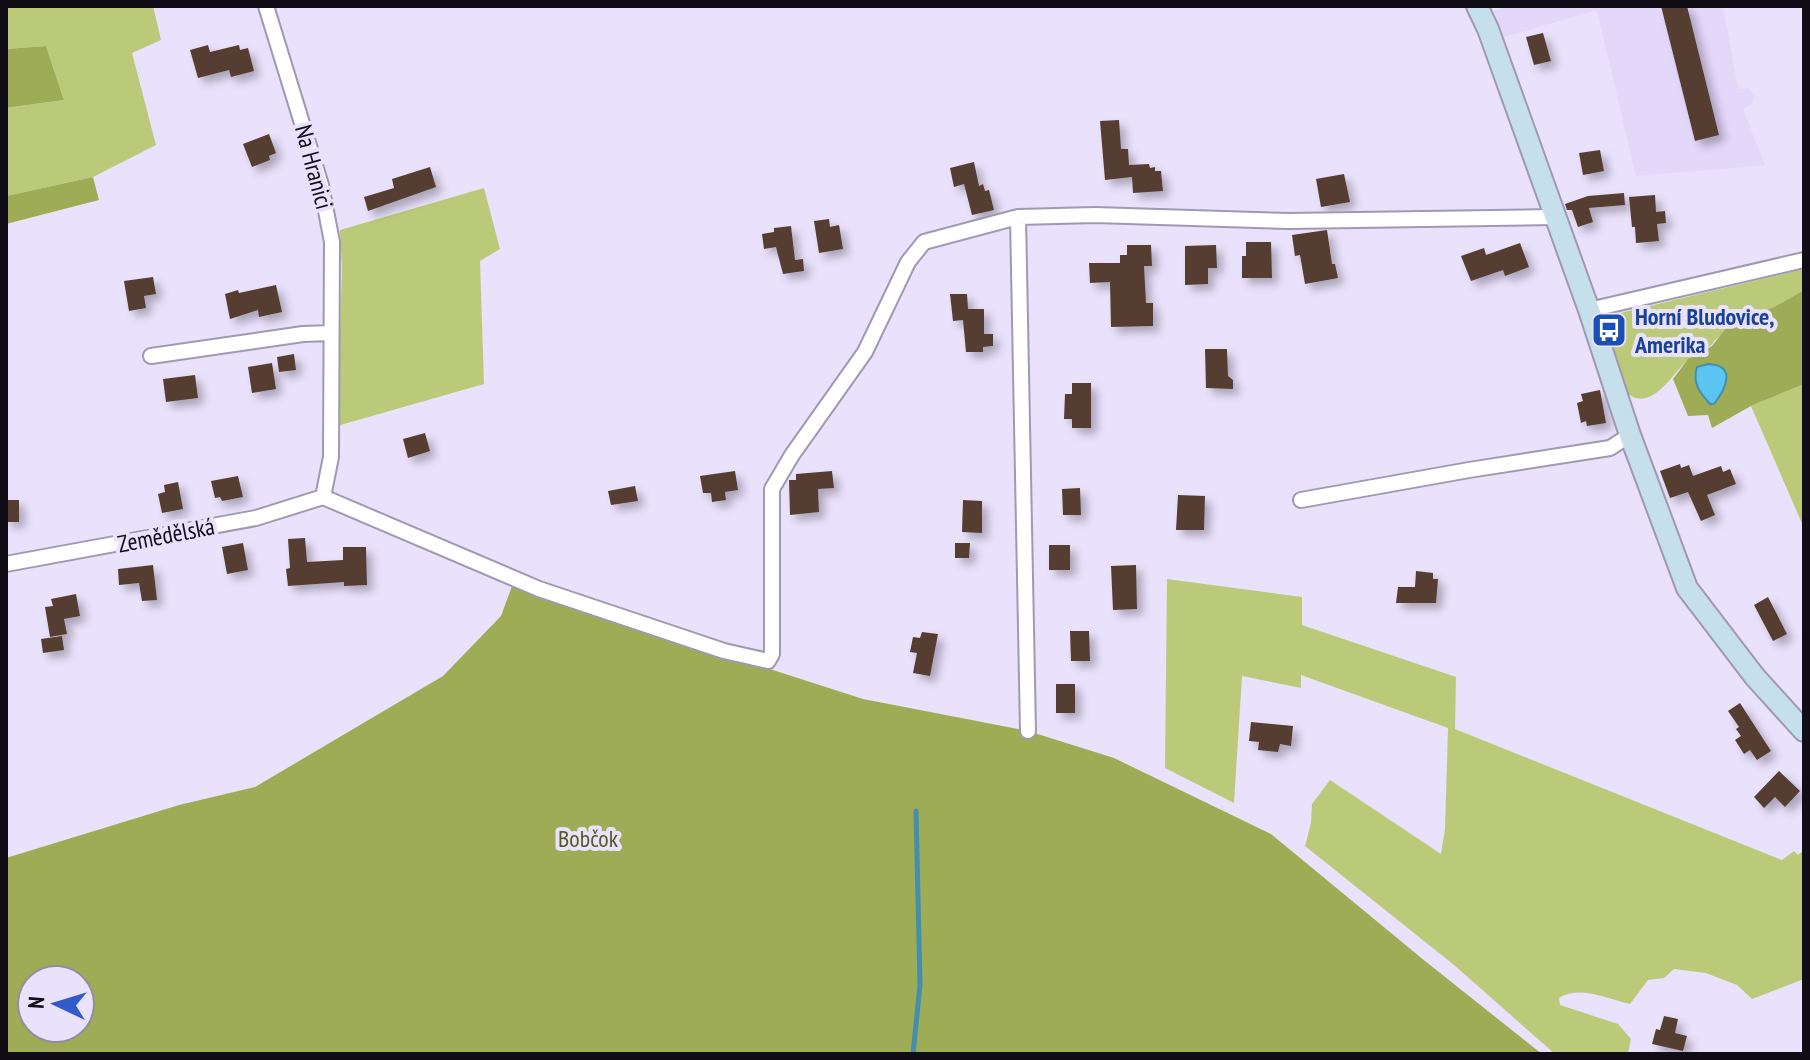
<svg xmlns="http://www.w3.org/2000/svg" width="1810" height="1060" font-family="'PT Sans Narrow',sans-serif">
<defs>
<filter id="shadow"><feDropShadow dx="6" dy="6" stdDeviation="4" flood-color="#0004"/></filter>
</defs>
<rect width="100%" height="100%" fill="#eae1fc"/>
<path fill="#e3d7fa" d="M1510 6H1723L1738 89 1749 88 1754 96 1752 104 1743 109 1765 165 1636 176 1597 10 1504 37 1494 11Z"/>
<path fill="#bbca79" d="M6 6H153L161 40 132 53 156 145 93 177 6 196V108L64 100 46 46 6 49Z
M484 188 500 249 480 261 484 384 337 426 342 268 340 230Z
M1804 269V290L1774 307 1760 312 1749 313 1715 340C1710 350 1698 351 1690 358 1674 370 1651 417 1625 391L1609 339 1616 333 1611 321 1616 314Z
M1804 384V528L1751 406Z
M1167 579 1302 597V625L1456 677 1455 729 1782 860 1794 851 1798 855 1804 850V979L1752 999 1737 985 1706 973 1674 969 1664 978 1648 980 1630 1004C1608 999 1579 985 1559 998L1560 1005 1618 1024 1631 1039 1628 1054H1555L1454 965 1305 846 1311 823 1312 804 1330 780 1441 854 1445 829 1448 728 1301 675V688L1242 676 1234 803 1165 768Z"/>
<path fill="#9ead55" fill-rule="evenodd" d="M46 46 64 100 6 108V49Z
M93 177 99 200 6 224V196Z
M1804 290V384L1751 406 1712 428 1708 415 1688 416 1673 379 1688 359 1712 346 1727 327 1749 313 1760 312 1774 307Z
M512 586 863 699 1028 731 1114 758 1271 834 1425 961 1542 1054H6V858L179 805 255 787 443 676 501 616ZM32 980H80V1028H32Z"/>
<path fill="#5ac5f0" stroke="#448eaf" stroke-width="2" d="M1708 364C1738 365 1725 390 1714 404H1710C1700 393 1692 383 1697 367Z"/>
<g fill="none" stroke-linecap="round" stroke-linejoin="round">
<path stroke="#448eaf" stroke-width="5" d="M913 1054 920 985 916 811"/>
</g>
<path fill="#543e31" filter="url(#shadow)" d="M1661 6H1687L1719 135 1695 141Z
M1543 33 1551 61 1534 65 1526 37Z
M208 45 210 52 239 45 240 50 248 48 254 71 231 77 229 70 198 78 190 50Z
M1119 120 1121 149H1128L1129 165 1149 164 1150 168 1155 167V171H1161L1163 191 1133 193 1132 177 1105 180 1100 121Z
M269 134 276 153 269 156 270 160 252 167 243 144Z
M1600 150 1604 171 1583 175 1579 153Z
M974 162 979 186 983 184 985 191 989 190 994 210 972 215 964 184 954 187 950 168Z
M430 167 436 187 368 211 364 197 394 188 392 179Z
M1344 174 1350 202 1321 207 1316 179Z
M1624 193 1625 205 1589 208 1593 222 1578 227 1572 210H1567L1565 204 1588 196Z
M1655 195 1656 212 1665 211 1666 223 1657 224 1659 241 1636 243 1635 227H1632L1629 197Z
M829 219 830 227 839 225 843 249 819 253 814 221Z
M791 226 795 260 803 259 804 271 783 274 776 247 764 249 762 234 774 232V228Z
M1327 230 1332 264H1335L1338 278 1305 284 1300 255 1295 256 1292 235Z
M1246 242H1271L1272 278H1242V256H1246Z
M1520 243 1529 267 1505 276 1503 270 1471 281 1461 256 1484 248 1486 255Z
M1127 245H1151L1152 266H1144L1146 303H1153V326L1111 327 1110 282 1090 283 1089 263H1120V255H1127Z
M1216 245 1217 268H1208V284L1185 285V246Z
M153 277 156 294 144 296 146 308 129 311 124 281Z
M276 285 282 312 259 317 258 310 230 319 225 294 238 290 239 293Z
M950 294H967L968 309H984V334H993V346L983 347V352H966L963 320 953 321Z
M1205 349H1227L1228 376 1233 380V389L1206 388Z
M294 354 296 370 279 372 277 357Z
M272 363 276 389 252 393 248 367Z
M195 375 198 398 166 402 163 379Z
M1072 383H1091V428H1072V419H1064L1065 394H1072Z
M1600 390 1606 423 1587 426 1586 421 1581 423 1577 403 1583 401 1581 394Z
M425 433 430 451 408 458 403 439Z
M1680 464 1681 468 1689 465 1693 476 1721 466 1723 472 1730 469 1736 484 1707 495 1715 515 1701 521 1688 492 1670 498 1660 471Z
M735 471 738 490 725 492 726 500 712 502 711 493H703L700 476Z
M832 471 834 488 818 489 819 512 790 515 789 480H796V474Z
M238 476 243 497 222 501 220 497 215 498 211 481Z
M178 482 183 509 162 513 158 494 165 492 164 485Z
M635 486 638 501 611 505 608 491Z
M1080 488 1081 515H1063L1062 489Z
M1178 495 1205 496 1204 530H1176Z
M6 500H19V522H6Z
M963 500 982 501V533L962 532Z
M305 538 307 562 343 560V547H366L367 585 344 586V582L288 586 286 569 290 568 288 539Z
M243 543 248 570 227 574 222 547Z
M955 543H970L969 558H955Z
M1049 545H1070V570H1049Z
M153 565 157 600 142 601 139 583 119 585 118 569Z
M1136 565 1137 609 1113 610 1111 566Z
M1416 571 1433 573V579H1438L1436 603H1396L1398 587H1415Z
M76 594 80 616 64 619 67 634 50 637 45 607 53 606 51 599Z
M1768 597 1787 634 1773 641 1754 605Z
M1070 631H1089L1090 661H1071Z
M922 632 938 634 930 676 913 673 917 653 910 652 913 637 920 638Z
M62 636 64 650 43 653 41 639Z
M1056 684H1075V713H1056Z
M1740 703 1771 751 1757 760 1750 750 1744 754 1735 740 1741 736 1736 729 1739 727 1728 711Z
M1251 722 1293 726 1291 746 1280 744 1278 752 1258 750 1259 742 1249 741Z
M1779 771 1800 791 1785 807 1775 797 1764 808 1754 797Z
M1664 1016 1678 1019 1675 1033 1687 1036 1683 1051 1652 1044 1656 1029 1660 1030Z"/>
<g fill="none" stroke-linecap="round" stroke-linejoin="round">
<defs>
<path id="street" d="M266 6 321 185 332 242 331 457 323 497
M1018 217 1028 731
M1589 310 1804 260
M151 356 303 334 331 333
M323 497 539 589 724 651 768 661 772 654V489L792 455 865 352 908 262 924 242 1018 217 1095 215 1289 221 1554 217
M1301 500 1469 470 1610 448 1630 435
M6 564 256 518 323 497"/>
<path id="secondary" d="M1477 6 1488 29 1589 310 1630 435 1687 588 1755 677 1804 731"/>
</defs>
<use href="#street" stroke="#a198b1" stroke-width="18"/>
<use href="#secondary" stroke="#a198b1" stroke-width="24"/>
<use href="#street" stroke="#fff" stroke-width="14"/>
<use href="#secondary" stroke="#c5e0eb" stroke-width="20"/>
</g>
<defs>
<symbol id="bus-square" viewBox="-11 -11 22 22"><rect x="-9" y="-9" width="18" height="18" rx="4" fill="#1a4fb4" stroke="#eae1fc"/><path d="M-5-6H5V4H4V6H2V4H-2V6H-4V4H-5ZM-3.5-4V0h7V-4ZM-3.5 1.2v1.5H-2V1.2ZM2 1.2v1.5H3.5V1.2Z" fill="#fff"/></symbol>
</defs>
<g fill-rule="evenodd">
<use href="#bus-square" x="1589" y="310" width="40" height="40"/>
</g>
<g text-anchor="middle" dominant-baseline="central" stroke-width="8" stroke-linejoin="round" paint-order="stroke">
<g font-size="24" fill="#100d16" stroke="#eae1fc">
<text transform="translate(314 167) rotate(75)">Na Hranici</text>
<text transform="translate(166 535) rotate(-11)">Zemědělská</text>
</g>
<g font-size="24" font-weight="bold" fill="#164399" stroke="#eae1fc" text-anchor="start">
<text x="1635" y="316">Horní Bludovice,<tspan x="1635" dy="28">Amerika</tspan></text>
</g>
<g font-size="24" fill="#515b1b" stroke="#eae1fc">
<text x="588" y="838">Bobčok</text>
</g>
</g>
<rect width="1810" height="1060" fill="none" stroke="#100d16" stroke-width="16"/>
<g transform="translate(56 1004) rotate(274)"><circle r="38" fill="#eae1fc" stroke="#938ca0" stroke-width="2"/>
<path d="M0-6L14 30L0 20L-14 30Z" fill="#315bca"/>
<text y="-12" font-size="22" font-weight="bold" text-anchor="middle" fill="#100d16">N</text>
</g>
</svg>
